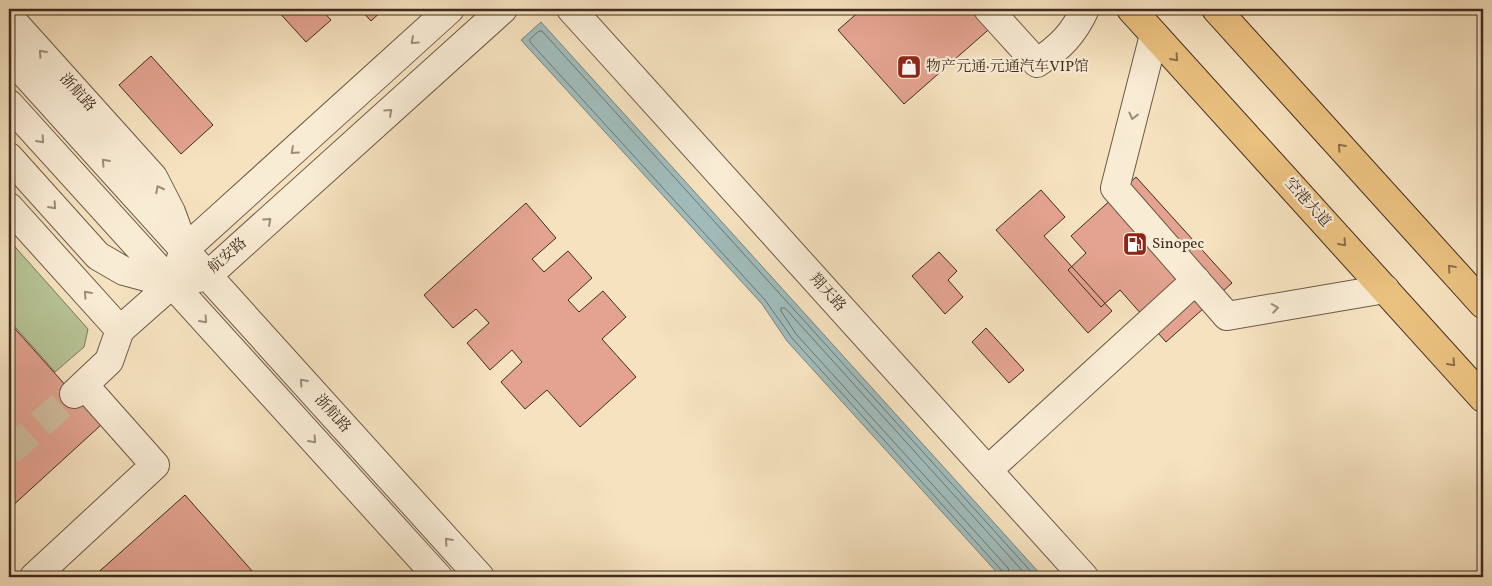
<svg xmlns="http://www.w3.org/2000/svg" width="1492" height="586" font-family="Vollkorn,'Noto Serif SC',serif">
<rect width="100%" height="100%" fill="#f6e2bf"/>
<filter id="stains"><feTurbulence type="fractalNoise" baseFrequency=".004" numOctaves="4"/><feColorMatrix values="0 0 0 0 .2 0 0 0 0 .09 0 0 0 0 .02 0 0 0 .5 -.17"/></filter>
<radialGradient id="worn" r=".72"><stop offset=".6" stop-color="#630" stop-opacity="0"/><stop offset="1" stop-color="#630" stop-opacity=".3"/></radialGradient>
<path fill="#b7c496" stroke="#7b785b" d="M9 240 88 329 84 347 55 372 9 320Z"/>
<path fill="#a0bcbb" stroke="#79827d" d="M541 22 1043 577H1001L787 341 762 304 521 40Z"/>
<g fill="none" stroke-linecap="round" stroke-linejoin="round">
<path stroke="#70746e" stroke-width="1" d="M1005 577 1003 572 792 338 765 300 530 42V39L539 31H542L1036 577
M1011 577 1008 568 796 334 781 311V308H785L1028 577"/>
</g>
<path fill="#e3a390" stroke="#3f2b20" d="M276 9H321L331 20 306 42Z
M360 9H384L371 21Z
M862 9H982L995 24 904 104 838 30Z
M151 56 213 125 181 154 119 85Z
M1136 177 1232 283 1166 342 1120 290 1101 307 1068 270 1086 253 1071 236Z
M1041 190 1065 217 1044 236 1112 311 1088 333 996 230Z
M526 203 556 238 532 259 544 272 568 251 592 278 568 300 579 312 603 291 626 317 602 339 636 377 580 427 547 390 525 409 501 382 522 362 512 350 490 370 467 343 489 323 476 309 453 328 424 295Z
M939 252 957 271 948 280 963 297 945 314 912 276Z
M9 322 101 425 9 509Z
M986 328 1024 370 1009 383 972 342Z
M185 495 253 572 246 577H93Z"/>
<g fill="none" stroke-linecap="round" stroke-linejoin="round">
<path stroke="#d1bd9f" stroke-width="28" stroke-dasharray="28 14" stroke-linecap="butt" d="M9 452 74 394"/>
<defs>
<path id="minor" d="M571 9 1084 577
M988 9 1037 63C1060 47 1073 35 1085 9
M9 17 153 177 171 212 179 234
M1154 35 1115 188 1227 316 1385 289
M9 56 480 577
M9 104 438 577
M9 157 98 256 124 271 172 284 207 276 503 9
M9 207 120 330
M74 394 109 361 120 330 172 284 184 250 450 9
M988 470 1196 280
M34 577 155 465 84 385"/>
<path id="major" d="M1131 9 1483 398
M1216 9 1483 304"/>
</defs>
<use href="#minor" stroke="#6d5948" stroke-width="30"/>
<use href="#major" stroke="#3f2b20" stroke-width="30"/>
<use href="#minor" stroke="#f9ecd5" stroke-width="28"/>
<use href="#major" stroke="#ebc180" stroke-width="28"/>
</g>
<defs><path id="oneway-chevron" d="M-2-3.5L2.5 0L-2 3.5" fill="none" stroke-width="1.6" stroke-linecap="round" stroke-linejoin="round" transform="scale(1.25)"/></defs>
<g stroke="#9c8c7a">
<use href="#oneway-chevron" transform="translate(414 41) rotate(138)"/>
<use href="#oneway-chevron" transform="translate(42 53) rotate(-132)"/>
<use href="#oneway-chevron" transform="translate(389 112) rotate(-42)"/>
<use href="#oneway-chevron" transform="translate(1133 116) rotate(104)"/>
<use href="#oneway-chevron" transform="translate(41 140) rotate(48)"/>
<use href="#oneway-chevron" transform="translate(294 151) rotate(138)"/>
<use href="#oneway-chevron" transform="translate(105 162) rotate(-132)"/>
<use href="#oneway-chevron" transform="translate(159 189) rotate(-117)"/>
<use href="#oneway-chevron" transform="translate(53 206) rotate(48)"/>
<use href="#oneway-chevron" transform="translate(268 221) rotate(-42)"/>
<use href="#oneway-chevron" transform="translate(87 294) rotate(-132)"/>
<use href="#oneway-chevron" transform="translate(1275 308) rotate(-9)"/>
<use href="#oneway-chevron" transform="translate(204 320) rotate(48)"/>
<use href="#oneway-chevron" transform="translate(303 382) rotate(-132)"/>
<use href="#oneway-chevron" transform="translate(313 440) rotate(48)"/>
<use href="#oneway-chevron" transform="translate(448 541) rotate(-132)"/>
</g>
<g stroke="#8c6e4b">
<use href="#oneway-chevron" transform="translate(1175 58) rotate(48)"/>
<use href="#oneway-chevron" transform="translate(1341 147) rotate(-132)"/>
<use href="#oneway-chevron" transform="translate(1343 243) rotate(48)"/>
<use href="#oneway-chevron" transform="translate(1451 268) rotate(-132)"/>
<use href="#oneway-chevron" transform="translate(1452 363) rotate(48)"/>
</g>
<defs>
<symbol id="shop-square" viewBox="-11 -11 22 22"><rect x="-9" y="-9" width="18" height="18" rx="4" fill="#8f2418" stroke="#f9ecd5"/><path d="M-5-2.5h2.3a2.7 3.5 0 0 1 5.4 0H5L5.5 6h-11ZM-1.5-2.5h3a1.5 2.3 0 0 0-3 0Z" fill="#fff"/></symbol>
<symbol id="fuel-square" viewBox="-11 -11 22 22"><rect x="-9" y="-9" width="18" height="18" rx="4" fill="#8f2418" stroke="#f9ecd5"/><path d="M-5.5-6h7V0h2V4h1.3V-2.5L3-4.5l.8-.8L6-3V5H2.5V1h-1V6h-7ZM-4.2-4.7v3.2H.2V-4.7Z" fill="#fff"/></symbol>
</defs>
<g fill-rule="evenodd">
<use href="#shop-square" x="895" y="53" width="28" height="28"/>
<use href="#fuel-square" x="1121" y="230" width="28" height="28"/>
</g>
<g text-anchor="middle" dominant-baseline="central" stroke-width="4.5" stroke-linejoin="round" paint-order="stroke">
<g font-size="15" fill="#3f2b20" stroke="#f9ecd5" text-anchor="start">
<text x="926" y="67">物产元通·元通汽车VIP馆</text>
<text x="1152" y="244">Sinopec</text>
</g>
<g font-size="15" fill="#3f2b20" stroke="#f9ecd5">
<text transform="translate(77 93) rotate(48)">浙航路</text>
<text transform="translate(1307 203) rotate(48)">空港大道</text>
<text transform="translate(228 256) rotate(-41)">航安路</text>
<text transform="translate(827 293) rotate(48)">翔天路</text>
<text transform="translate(332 414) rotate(48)">浙航路</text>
</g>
</g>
<rect width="1492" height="586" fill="none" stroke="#f6e2bf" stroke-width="30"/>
<rect x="10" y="10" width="1472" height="566" fill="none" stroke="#3f2b20" stroke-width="2.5"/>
<rect x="15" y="15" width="1462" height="556" fill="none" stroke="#3f2b20"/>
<rect width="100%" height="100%" filter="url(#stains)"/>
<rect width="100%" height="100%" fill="url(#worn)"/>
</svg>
